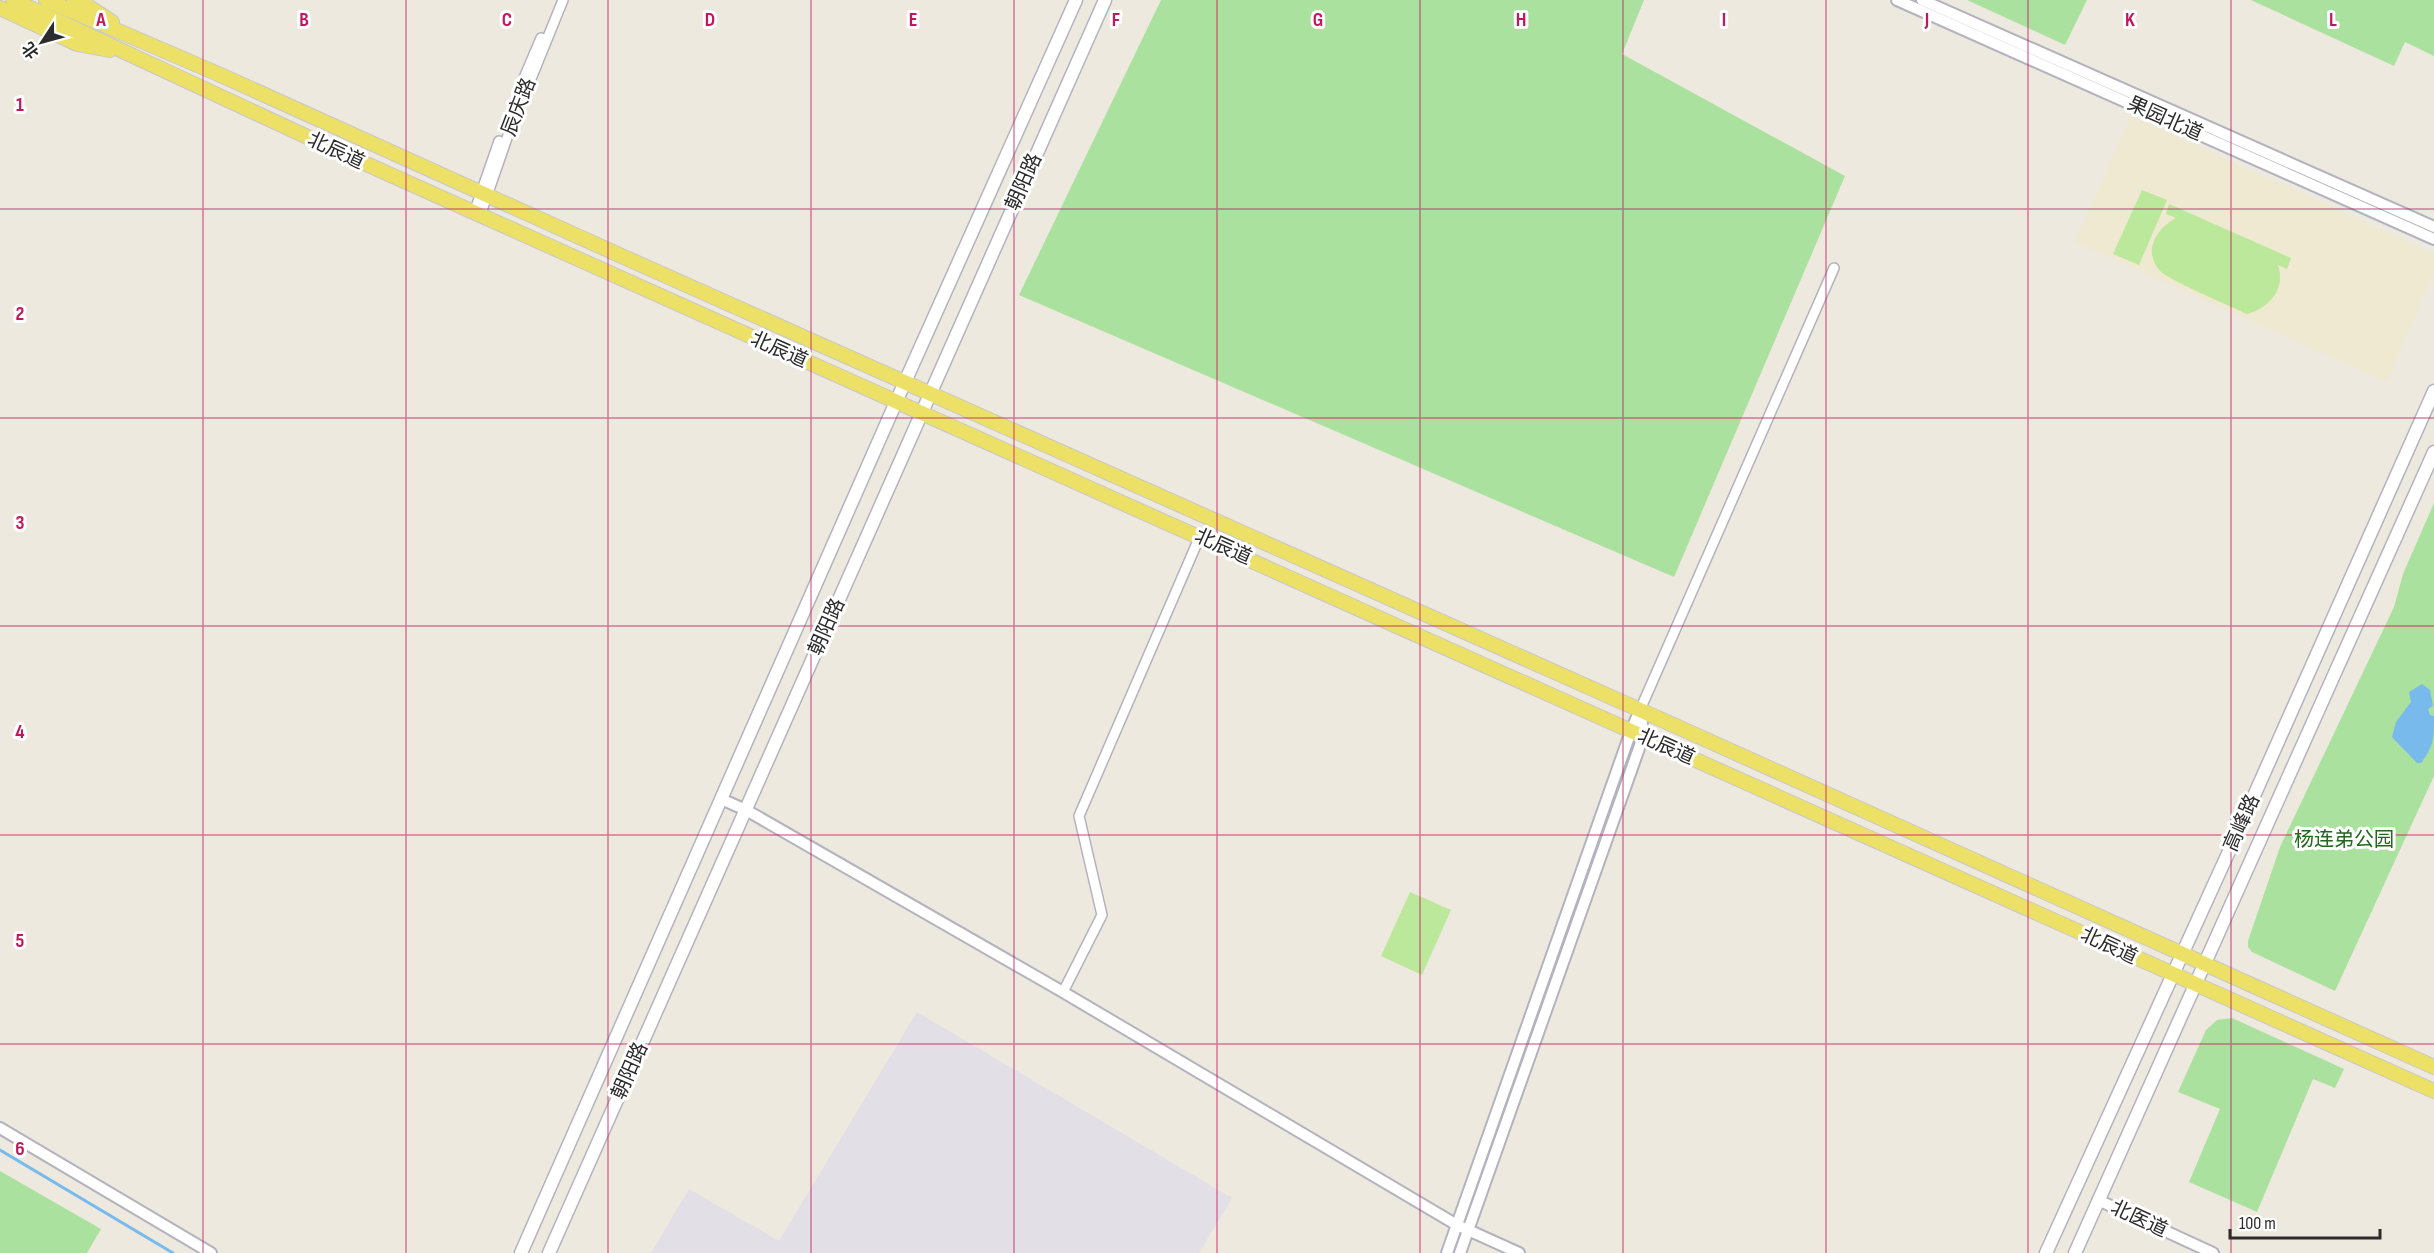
<svg xmlns="http://www.w3.org/2000/svg" width="2434" height="1253" font-family="'Sofia Sans Condensed','Noto Sans SC',sans-serif">
<rect width="100%" height="100%" fill="#ede9df"/>
<path fill="#e2dfe6" d="M917 1012 1232 1198 1199 1253H651L689 1189 779 1241Z"/>
<path fill="#eee9d0" d="M2131 116 2434 254V273L2387 382 2075 242Z"/>
<path fill="#abe19e" d="M1161 0H1644L1622 54 1845 176 1674 577 1019 295Z
M1967 0H2087L2065 45Z
M2251 0H2434V56L2405 42 2394 66Z
M2434 503V776L2335 991 2252 952 2248 947V941L2280 847 2394 607 2403 574Z
M2232 1018 2344 1069 2335 1088 2313 1079 2257 1212 2189 1182 2220 1109 2178 1092 2206 1030 2217 1020Z
M0 1171 101 1229 87 1253H0Z"/>
<path fill="#bbe89a" d="M2142 190 2167 200 2139 265 2113 254Z
M2169 204 2291 258 2287 269 2278 265C2286 289 2269 308 2247 314 2232 307 2167 279 2160 271 2142 251 2157 228 2176 218L2166 214Z
M1410 892 1451 910 1422 975 1381 956Z"/>
<path fill="#77baeb" d="M2422 684 2430 690 2433 706 2428 709 2430 715 2434 716C2434 738 2434 746 2421 763H2417L2392 737 2396 722 2411 702 2409 692Z"/>
<g fill="none" stroke-linecap="round" stroke-linejoin="round">
<path stroke="#77baeb" stroke-width="3" d="M0 1150 173 1253"/>
<defs>
<path id="minor" d="M518 92 541 38
M474 213 499 141
M480 216 507 138 563 0
M1640 710 1834 268
M1063 992 1102 915 1079 816 1200 536"/>
<path id="tertiary" d="M1897 0 2434 239
M1922 0 2434 227
M721 799 746 810 1063 992 1457 1225 1519 1253
M0 1128 211 1253
M2098 1200 2213 1253
M1447 1253 1631 731 1640 710
M1460 1253 1643 737 1641 712"/>
<path id="secondary" d="M521 1253 896 402 1076 0
M549 1253 1105 0
M2046 1253 2241 825 2434 391
M2075 1253 2434 452"/>
<path id="primary" d="M13 0 344 154 2434 1091
M46 0 216 73 626 258 1640 710 2434 1067
M74 0 89 7 112 22
M0 8 77 44 110 50"/>
</defs>
<use href="#minor" stroke="#b3b3bf" stroke-width="12"/>
<use href="#tertiary" stroke="#b3b3bf" stroke-width="14"/>
<use href="#secondary" stroke="#b3b3bf" stroke-width="15"/>
<use href="#primary" stroke="#c8c8c8" stroke-width="16"/>
<use href="#minor" stroke="#fff" stroke-width="9"/>
<use href="#tertiary" stroke="#fff" stroke-width="10"/>
<use href="#secondary" stroke="#fff" stroke-width="12"/>
<use href="#primary" stroke="#ece166" stroke-width="14"/>
</g>
<path fill="none" stroke="#c2185b" stroke-width="1.5" stroke-opacity="0.55" d="M203 0V1253M406 0V1253M608 0V1253M811 0V1253M1014 0V1253M1217 0V1253M1420 0V1253M1623 0V1253M1826 0V1253M2028 0V1253M2231 0V1253M0 209H2434M0 418H2434M0 626H2434M0 835H2434M0 1044H2434"/>
<g text-anchor="middle" dominant-baseline="central" stroke-width="6" stroke-linejoin="round" paint-order="stroke">
<g font-size="20" fill="#2c2c2c" stroke="#fff">
<text transform="translate(519 107) rotate(-69)">辰庆路</text>
<text transform="translate(2165 119) rotate(24)">果园北道</text>
<text transform="translate(336 151) rotate(25)">北辰道</text>
<text transform="translate(1024 182) rotate(-66)">朝阳路</text>
<text transform="translate(779 350) rotate(24)">北辰道</text>
<text transform="translate(1223 547) rotate(24)">北辰道</text>
<text transform="translate(827 627) rotate(-66)">朝阳路</text>
<text transform="translate(1666 747) rotate(24)">北辰道</text>
<text transform="translate(2242 823) rotate(-66)">高峰路</text>
<text transform="translate(2109 946) rotate(25)">北辰道</text>
<text transform="translate(630 1071) rotate(-66)">朝阳路</text>
<text transform="translate(2139 1219) rotate(25)">北医道</text>
</g>
<g font-size="20" fill="#22681e" stroke="#fff">
<text x="2344" y="840">杨连弟公园</text>
</g>
</g>
<g font-size="20" text-anchor="middle" font-weight="bold" fill="#c2185b" stroke="#fff" stroke-width="6" stroke-linejoin="round" paint-order="stroke">
<text x="101" y="26">A</text>
<text x="304" y="26">B</text>
<text x="507" y="26">C</text>
<text x="710" y="26">D</text>
<text x="913" y="26">E</text>
<text x="1116" y="26">F</text>
<text x="1318" y="26">G</text>
<text x="1521" y="26">H</text>
<text x="1724" y="26">I</text>
<text x="1927" y="26">J</text>
<text x="2130" y="26">K</text>
<text x="2333" y="26">L</text>
<text x="20" y="111">1</text>
<text x="20" y="320">2</text>
<text x="20" y="529">3</text>
<text x="20" y="738">4</text>
<text x="20" y="947">5</text>
<text x="20" y="1155">6</text>
</g>
<g transform="translate(42 42) rotate(234)" stroke="#ffffff" stroke-width="4.5" paint-order="stroke">
<path d="M0-4.5L10 22L0 15L-10 22Z" fill="#2c2c2c"/>
<text y="-9" font-size="16" font-weight="bold" text-anchor="middle" fill="#2c2c2c">北</text>
</g>
<path d="M2230 1229v9h150v-9" fill="none" stroke="#2c2c2c" stroke-width="3"/>
<text x="2239" y="1229" font-size="18" fill="#2c2c2c" stroke="#ffffff" stroke-width="4.5" paint-order="stroke">100 m</text>
</svg>
